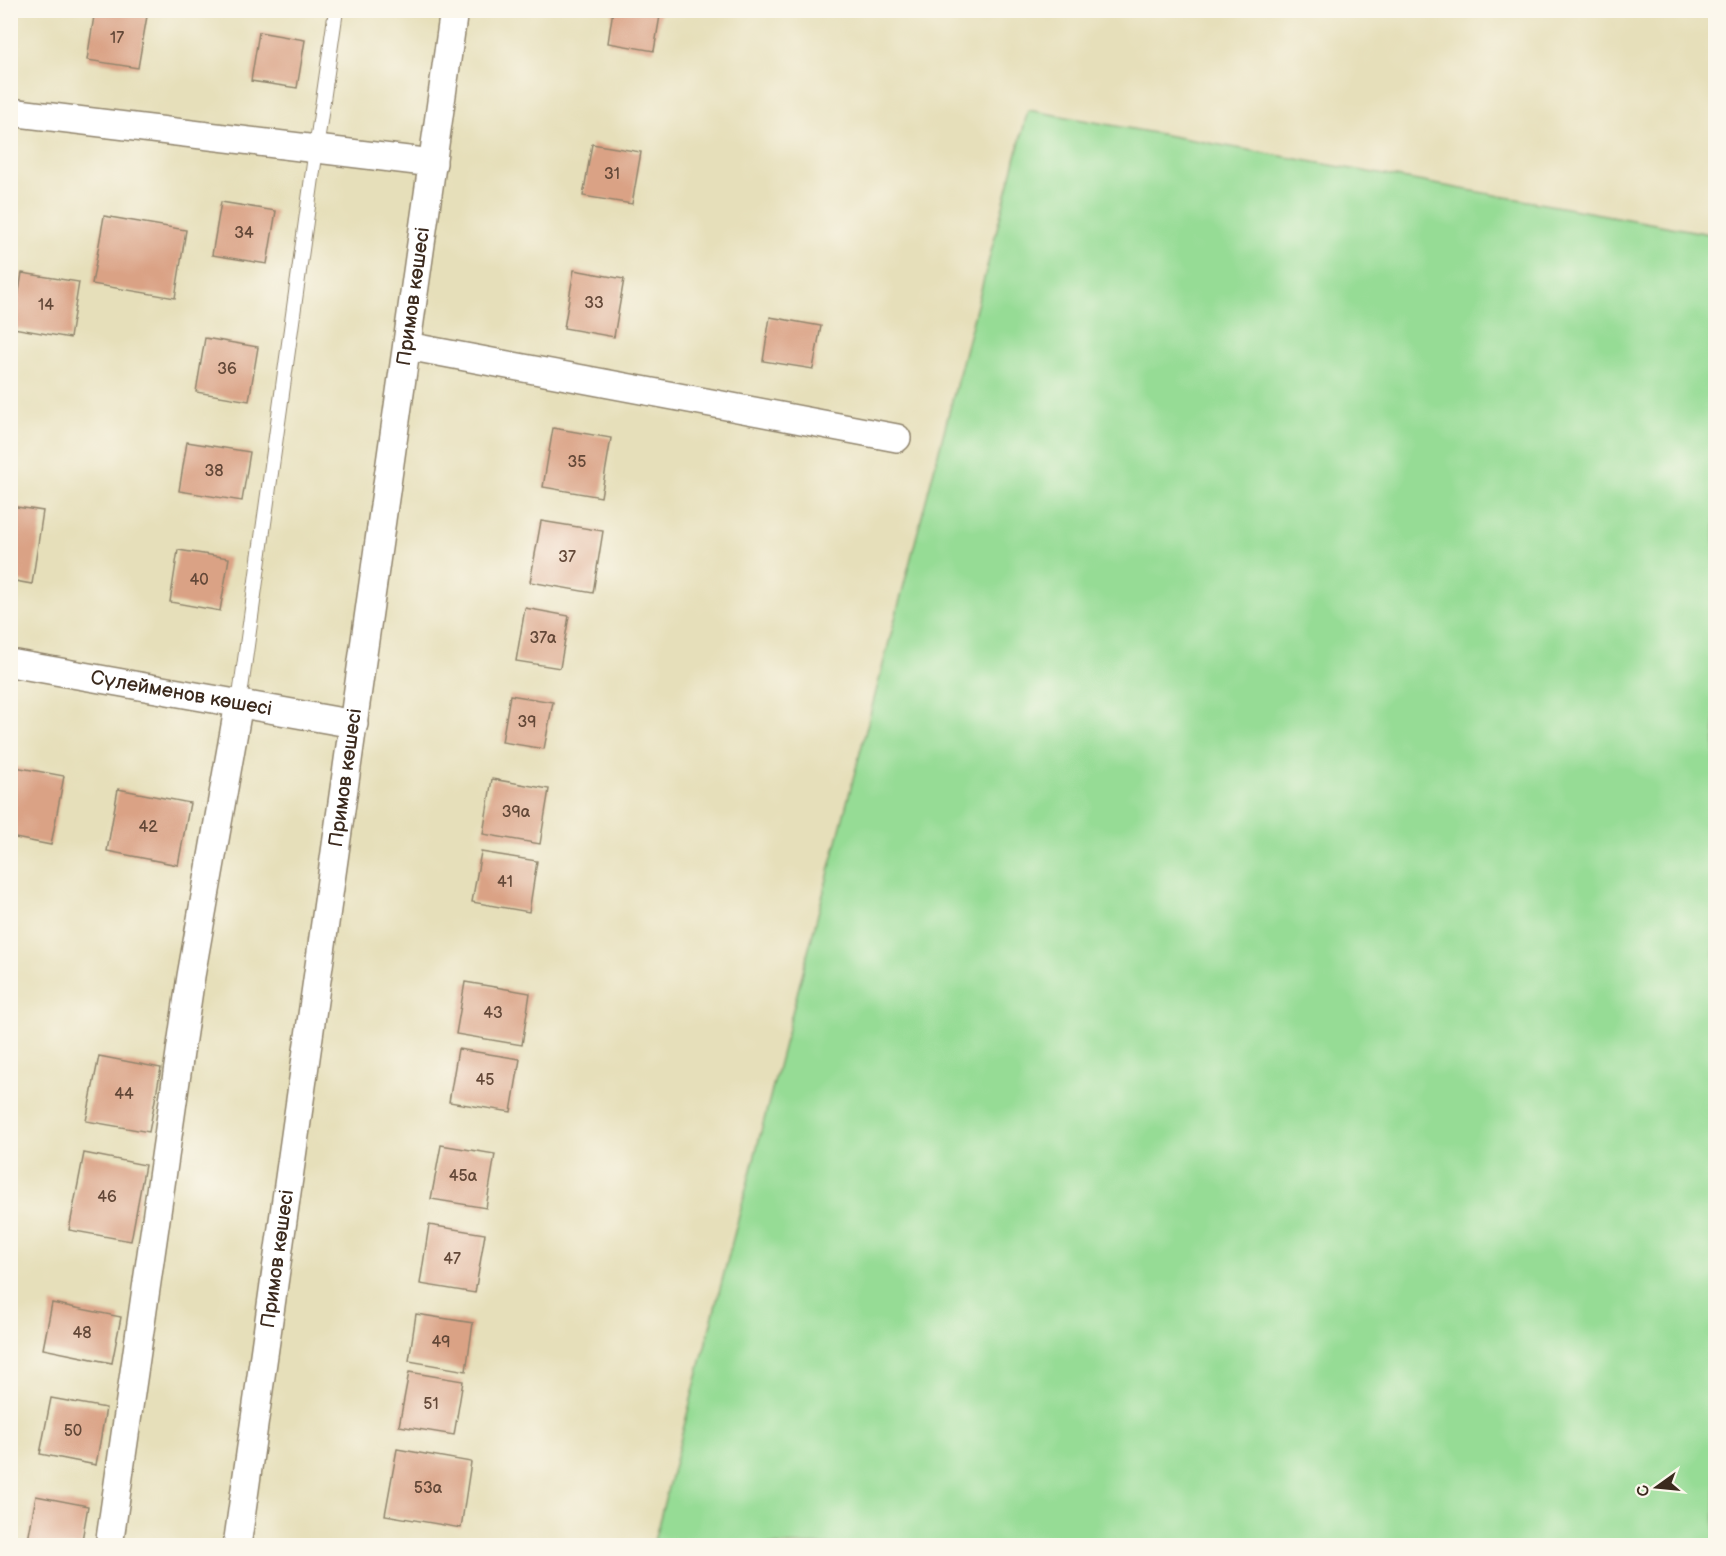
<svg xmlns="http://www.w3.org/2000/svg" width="1726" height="1556" font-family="'Balsamiq Sans',sans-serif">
<rect width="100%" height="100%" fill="#fbf7ec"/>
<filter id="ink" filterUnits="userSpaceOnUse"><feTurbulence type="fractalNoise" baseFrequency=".0167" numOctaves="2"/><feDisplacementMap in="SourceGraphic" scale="12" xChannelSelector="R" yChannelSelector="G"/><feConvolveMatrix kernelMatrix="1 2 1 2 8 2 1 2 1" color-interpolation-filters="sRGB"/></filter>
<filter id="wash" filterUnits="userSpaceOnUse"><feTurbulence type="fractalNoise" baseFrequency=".008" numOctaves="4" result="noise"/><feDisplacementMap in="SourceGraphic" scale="24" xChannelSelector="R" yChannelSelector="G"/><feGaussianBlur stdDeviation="1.35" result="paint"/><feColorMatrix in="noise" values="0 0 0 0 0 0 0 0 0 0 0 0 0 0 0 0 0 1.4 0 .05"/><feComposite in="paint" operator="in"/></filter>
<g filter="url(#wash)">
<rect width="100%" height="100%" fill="#e6dfba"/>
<path fill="#96dc95" stroke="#68835a" stroke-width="1.5" d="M1028 110 1715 235V1545H653Z"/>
<g id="blocks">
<path fill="#daa285" d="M95 10H113L147 16 138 68 87 60Z
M613 10H661L654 51 608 43Z
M259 32 305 40 297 88 251 81Z
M592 144 641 152 632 204 583 196Z
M221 202 276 211 267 264 212 255Z
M104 216 186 230 175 298 92 284Z
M574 270 624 279 614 337 564 328Z
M22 273 79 282 70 338 13 328Z
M770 317 821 326 813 369 763 361Z
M205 338 258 347 249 401 196 392Z
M553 428 611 438 601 497 543 487Z
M187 442 250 452 242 501 179 491Z
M10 506 43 511 32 584 10 580Z
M541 521 603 531 593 593 530 582Z
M178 550 229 558 220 611 170 602Z
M525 608 569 616 560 668 516 661Z
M510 695 553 702 544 749 502 742Z
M10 766 64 776 51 845 10 837Z
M492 779 549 789 540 844 483 834Z
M118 789 190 803 178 865 107 851Z
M481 852 537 861 529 912 472 902Z
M465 982 530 993 522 1045 456 1034Z
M458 1049 520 1059 511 1112 449 1102Z
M99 1056 161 1068 149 1132 86 1121Z
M441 1145 495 1154 486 1208 431 1199Z
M84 1153 145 1165 131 1241 69 1230Z
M429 1225 485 1234 475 1293 420 1284Z
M52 1303 121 1317 112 1363 43 1349Z
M416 1314 473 1323 466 1371 409 1361Z
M409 1372 463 1381 454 1435 399 1426Z
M51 1398 106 1408 96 1465 40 1454Z
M397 1449 471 1462 461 1528 385 1515Z
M36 1496 88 1506 81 1546H27Z"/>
</g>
</g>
<g filter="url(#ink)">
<use href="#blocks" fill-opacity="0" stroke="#90846c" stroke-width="1.5"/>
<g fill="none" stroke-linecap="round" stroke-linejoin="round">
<defs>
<path id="service" d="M239 703 316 149 336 10"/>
<g id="minor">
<path d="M10 112 433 163"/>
<path d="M407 346 897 438"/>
<path id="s1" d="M10 663 354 724"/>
<path d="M109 1546 191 976 239 703"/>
<path id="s2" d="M237 1546 454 10"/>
</g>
</defs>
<use href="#service" stroke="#90846c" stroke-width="16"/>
<use href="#minor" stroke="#90846c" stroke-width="30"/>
<use href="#service" stroke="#fff" stroke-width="14"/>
<use href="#minor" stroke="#fff" stroke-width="27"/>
</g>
</g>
<g text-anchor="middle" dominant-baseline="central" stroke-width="5" stroke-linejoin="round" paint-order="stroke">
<g font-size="16" fill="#634838">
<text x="117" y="38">17</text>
<text x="612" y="174">31</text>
<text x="244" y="233">34</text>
<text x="594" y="303">33</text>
<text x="46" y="305">14</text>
<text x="227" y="369">36</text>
<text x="577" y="462">35</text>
<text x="214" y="471">38</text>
<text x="567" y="557">37</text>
<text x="199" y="580">40</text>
<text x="543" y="638">37а</text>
<text x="527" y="722">39</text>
<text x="516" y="812">39а</text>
<text x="148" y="827">42</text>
<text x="505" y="882">41</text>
<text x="493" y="1013">43</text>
<text x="485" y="1080">45</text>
<text x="124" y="1094">44</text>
<text x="463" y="1176">45а</text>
<text x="107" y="1197">46</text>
<text x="452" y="1259">47</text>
<text x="82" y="1333">48</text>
<text x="441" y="1342">49</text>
<text x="431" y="1404">51</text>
<text x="73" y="1431">50</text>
<text x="428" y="1488">53а</text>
</g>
<g font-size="20" fill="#3b2a1e" stroke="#fbf7ec">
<text stroke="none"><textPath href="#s2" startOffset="1262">Примов көшесі</textPath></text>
<text stroke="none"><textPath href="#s1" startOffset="174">Сүлейменов көшесі</textPath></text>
<text stroke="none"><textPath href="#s2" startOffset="776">Примов көшесі</textPath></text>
<text stroke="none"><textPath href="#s2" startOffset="290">Примов көшесі</textPath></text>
</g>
</g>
<rect width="1726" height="1556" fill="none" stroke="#fbf7ec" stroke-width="36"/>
<g transform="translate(1657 1487) rotate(255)" stroke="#fbf7ec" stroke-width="4.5" paint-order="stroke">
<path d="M0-4.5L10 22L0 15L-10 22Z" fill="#3b2a1e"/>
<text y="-9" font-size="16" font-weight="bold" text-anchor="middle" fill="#3b2a1e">С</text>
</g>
</svg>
